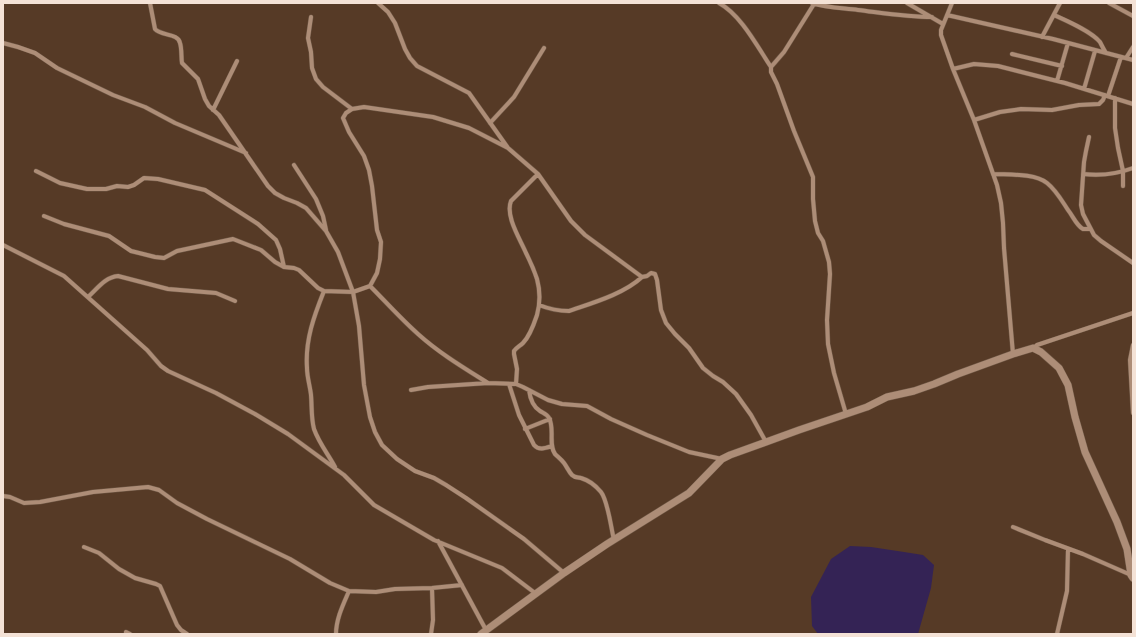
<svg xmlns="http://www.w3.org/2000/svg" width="1136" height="637" font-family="'Public Sans',sans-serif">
<rect width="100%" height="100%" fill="#563a26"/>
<path fill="#342355" d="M850 546 871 547 904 552 923 555 934 565 931 588 918 634H818L812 626 811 597 831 559Z"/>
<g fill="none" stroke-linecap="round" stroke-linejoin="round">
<defs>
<path id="minor" d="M150 3 155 29C161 36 178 33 180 43 182 49 181 57 182 63L198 79 205 99 209 106 219 115 268 186 275 193 284 198 297 203 306 208 326 231 338 252 353 292 359 326 364 385 370 417 375 432 382 445 397 459 415 471 434 478 446 485 466 498 524 539 564 573
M378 3 388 12 395 23 405 49 410 58 417 66 469 93 508 148 538 174 571 221 585 235 642 277 647 276 651 273 655 274 657 280 661 310 666 323 675 334 689 348 703 368 713 376 723 382 736 394 751 415 766 442
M719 3C741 15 757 46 771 67V72L777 84 794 131 813 177V199L815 221 818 233 823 241 829 262 830 274 827 320 828 344 834 373 846 414
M812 3C827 8 843 8 858 10 883 13 907 17 932 17
M907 3 943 24
M952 3 941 30V35L953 69 974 120 997 185 1001 203 1003 223 1004 248 1013 354
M1109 3 1133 16
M947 15 1053 39 1133 60
M1054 15C1067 21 1091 31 1100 42 1102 46 1104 50 1106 53
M311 17 308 38 311 52 312 68 316 79 323 87 352 109
M1042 37 1060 3
M3 43 18 47 35 53 57 68 113 95 145 107 175 123 246 153
M1012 54 1062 66
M1126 58 1133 47
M771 67 784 52 814 4
M953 69 974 64 998 66 1065 83 1133 104
M1057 81 1068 43
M1084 89 1095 51
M1108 96 1121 57
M1115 98V128L1118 148 1123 171V186
M213 110 237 61
M974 120 1000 112 1021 109 1052 110 1079 105 1099 104 1103 100 1105 95
M490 123 514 97 544 48
M1089 137 1086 151 1084 162 1081 205 1083 214 1094 235 1101 241 1133 263
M294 165 316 199 323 216 326 230
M36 171 60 183 87 189H106L117 186 128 187 134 185 144 178 158 179 205 190 258 224 276 240 280 249 284 267
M993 174C1009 175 1034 173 1047 183 1056 190 1062 201 1068 210 1073 216 1076 225 1083 229H1090
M1083 174C1100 176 1117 174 1133 168
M44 216 64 224 109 236 131 251 155 257 164 258 177 251 233 239 261 250 275 262 284 267 294 268 299 270 318 288 324 291 353 292 370 286 377 273 380 259 381 242 377 230 372 186 369 170 364 156 349 132 343 118 346 113 352 109 364 107 433 117 469 128 508 148
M3 245 64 276 147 350 161 366 168 371 216 393 255 414 288 434 344 475 374 505 434 540 502 568 535 593
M370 286C386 302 401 319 418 334 439 353 464 368 488 383
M324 291C314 316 305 340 307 368 307 377 310 386 311 395 312 406 311 418 314 429 319 443 328 454 335 467
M88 297C97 289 105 277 118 276L168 289 216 293 235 301
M539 305C549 309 558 311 569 311 592 303 624 294 642 277
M1133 345 1130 360 1133 413
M1034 348 1037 345 1133 313
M509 384 519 415 534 445C539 451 546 448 552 446
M516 384 517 369 514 354V351C517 347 520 346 523 343 530 336 534 324 537 315 540 304 540 290 537 279 534 270 530 261 526 253 520 239 505 216 511 201L538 174
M411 390 428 387 488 383 516 384 523 387 548 400 562 404 587 406 611 419 647 435 689 452 722 459
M529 390C530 398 532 406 540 411 543 413 547 414 549 418 555 429 548 444 555 454 558 457 561 459 564 463 567 467 569 472 572 475 575 478 578 477 581 478 588 480 596 486 601 492 608 501 611 528 614 540
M525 429 550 419
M3 496 10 497 24 503 40 502 93 492 148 487 159 490 177 503 207 519 290 559 330 583 349 591 376 592 395 589 432 588 462 585
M1013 527 1045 540 1083 554 1131 575
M438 541 486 630
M84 547 99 553 119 569 135 578 156 584 160 586 177 625 181 630 187 634
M126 632 130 634
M336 634C336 619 343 605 349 591
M431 634 433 620 432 588
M1057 634 1067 591 1068 549"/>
<path id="tertiary" d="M481 634 564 573 607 544 689 493 722 459 730 455 799 430 867 407 887 397 914 391 934 384 958 374 1013 354 1033 348 1041 352 1059 368 1068 385 1075 417 1085 452 1117 522 1127 549 1131 575 1133 578"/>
</defs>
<use href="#minor" stroke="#6e5745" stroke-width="5"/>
<use href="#tertiary" stroke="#6e5745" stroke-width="8"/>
<use href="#minor" stroke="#ad8d77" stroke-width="4"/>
<use href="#tertiary" stroke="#ad8d77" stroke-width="7"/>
</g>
<rect width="1136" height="637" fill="none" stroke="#f4e2d6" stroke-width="8"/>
</svg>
